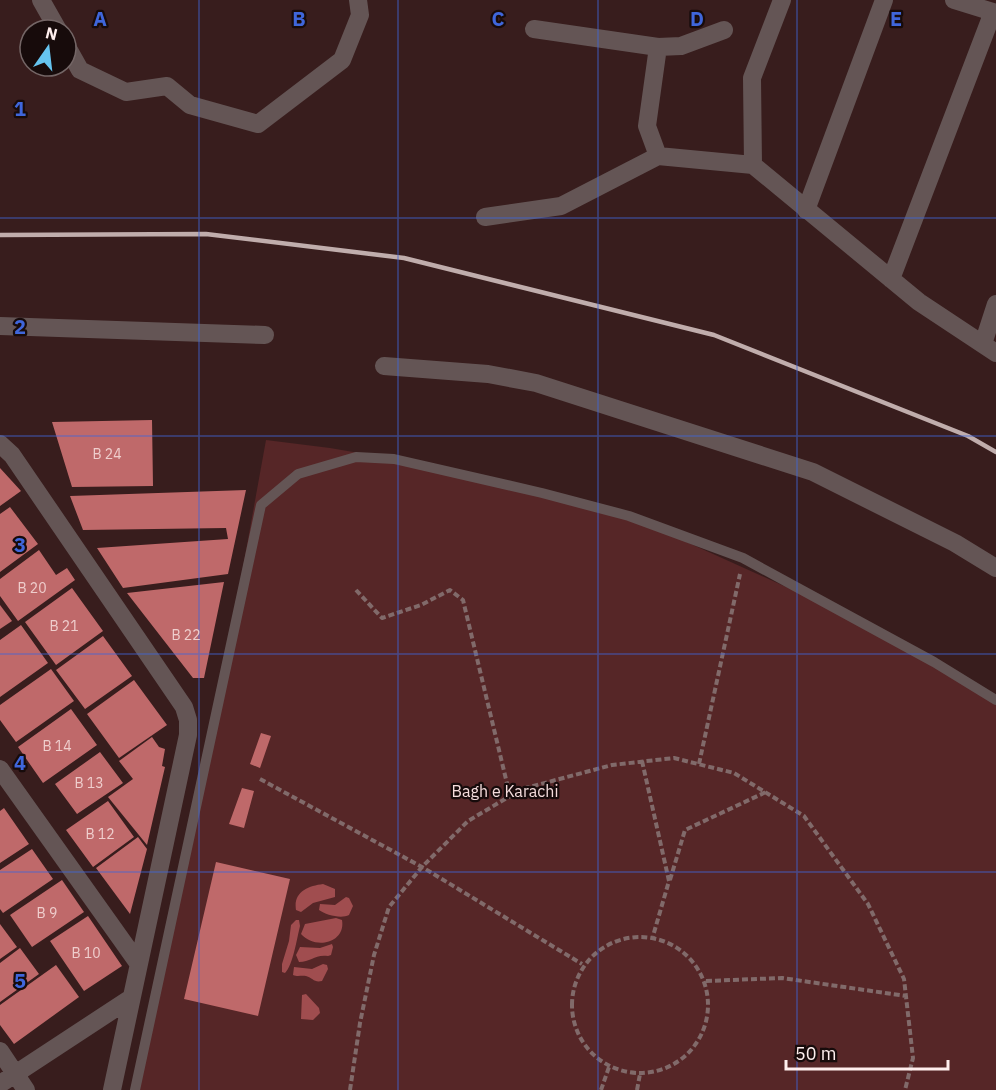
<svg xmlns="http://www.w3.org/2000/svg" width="996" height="1090" font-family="'IBM Plex Sans',sans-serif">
<rect width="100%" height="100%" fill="#381d1d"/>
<path fill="#562627" d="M266 440 330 448 394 459 629 516 848 615 996 700V1090H136L218 705Z"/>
<path fill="#a04d4f" d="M323 884 335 889V897L313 903 301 912 296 910C293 892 308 886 323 884Z
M346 897 349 898 353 906 349 915C341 919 326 915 319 910L320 904 335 905Z
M336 918 342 920C346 943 315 950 301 934L305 924Z
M296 920H299L300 926C297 938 293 965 285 973L282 972V964L289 941 291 925Z
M332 944 333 947 331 955 328 956C315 954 311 962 299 962L296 955 300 947 320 948Z
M323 964 327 965 328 969 322 981C314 983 313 978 306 976 301 975 298 977 293 975L294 967 312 969Z
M306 994 319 1008 320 1013 313 1020 301 1019 302 995Z"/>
<path fill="#bf696a" d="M152 420 153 486 72 487 52 422Z
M0 468 21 491 0 506Z
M246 490 228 574 123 588 97 548 228 539 226 528 83 530 70 496Z
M10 507 38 544 0 572V514Z
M39 550 56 575 67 568 75 580 18 621 0 596V579Z
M224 582 204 678H193L127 593Z
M72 588 103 631 56 665 25 622Z
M0 605 12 621 0 629Z
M21 625 48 663 0 697V640Z
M103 636 132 676 85 709 56 670Z
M51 669 74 701 16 742 0 720V705Z
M134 680 167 725 119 758 87 714Z
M71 709 97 745 43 783 18 747Z
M261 733 271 736 260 768 250 764Z
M152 737 159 747 165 749 162 766 165 767 147 845 108 797 133 779 119 761Z
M100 752 123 783 77 814 55 784Z
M242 788 254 791 244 828 229 824Z
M108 801 134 837 93 867 66 830Z
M4 808 29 844 0 863V811Z
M138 837 147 849 130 914 96 868Z
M32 849 53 879 3 913 0 909V870Z
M216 862 290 879 258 1016 184 999Z
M62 880 84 912 32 947 10 915Z
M88 916 122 966 84 991 50 941Z
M0 924 17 947 0 959Z
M20 948 39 974 0 1002V963Z
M56 965 79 997 14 1044 0 1025V1005Z"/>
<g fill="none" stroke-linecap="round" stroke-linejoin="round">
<path stroke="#816a6a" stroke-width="4" stroke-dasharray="6 3" stroke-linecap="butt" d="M356 590 382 618 421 605 450 590 463 600 510 796
M642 761 669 881 653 936
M699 764 740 574
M260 779 422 867 582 964
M670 880 685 830 766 792
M572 1005a68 68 0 1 1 136 0a68 68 0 1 1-136 0Z
M706 981 782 978 906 996
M350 1090 360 1023 374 955 389 907 422 867 468 821 522 789 612 765 674 758 734 773 804 816 868 904 904 979 913 1058 905 1090
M601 1090 609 1067
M637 1090 640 1074"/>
<path stroke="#645555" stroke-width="10" d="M135 1090 261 505 298 474 356 457 394 459 542 493 629 516 743 558 934 662 996 700"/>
<path stroke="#645555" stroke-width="18" d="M41 0 58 30
M782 0 752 78 753 165 919 302 996 353
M954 0 996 13
M534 29 658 47 681 46 724 30
M66 45 80 70 126 92 167 86 190 105 258 124 342 60 360 15 358 0
M658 156 647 126 658 47
M806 210 884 0
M485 217 561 206 658 156 753 165
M891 279 993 12
M0 326 265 335
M983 344 996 304
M384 366 488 374 536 383 813 472 955 543 996 568
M0 444 12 455 184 707 188 720V735L112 1090
M0 769 138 963
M0 1051 26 1090
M0 1084 131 998"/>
<path stroke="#c0adac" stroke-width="4.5" d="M0 235 206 234 404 258 714 335 968 436 996 452"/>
</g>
<path fill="none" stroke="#3f66db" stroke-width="1.5" stroke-opacity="0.55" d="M199 0V1090M398 0V1090M598 0V1090M797 0V1090M0 218H996M0 436H996M0 654H996M0 872H996"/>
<g text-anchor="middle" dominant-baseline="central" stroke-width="4.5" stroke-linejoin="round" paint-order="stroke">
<g font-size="14" fill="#efcecd">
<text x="107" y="454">B 24</text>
<text x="32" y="588">B 20</text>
<text x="64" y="626">B 21</text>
<text x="186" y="635">B 22</text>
<text x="57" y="746">B 14</text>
<text x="89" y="783">B 13</text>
<text x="100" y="834">B 12</text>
<text x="47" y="913">B 9</text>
<text x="86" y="953">B 10</text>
</g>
<g font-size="16" fill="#f5dcdc" stroke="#170b0b">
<text x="505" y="791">Bagh e Karachi</text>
</g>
</g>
<g font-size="20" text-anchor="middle" font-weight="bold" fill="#3f66db" stroke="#170b0b" stroke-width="4.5" stroke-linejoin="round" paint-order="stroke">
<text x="100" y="26">A</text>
<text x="299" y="26">B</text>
<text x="498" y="26">C</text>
<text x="697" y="26">D</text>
<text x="896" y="26">E</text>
<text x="20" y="116">1</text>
<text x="20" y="334">2</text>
<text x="20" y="552">3</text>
<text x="20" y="770">4</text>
<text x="20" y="988">5</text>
</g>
<g transform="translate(48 48) rotate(14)"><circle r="28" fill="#170b0b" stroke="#746666" stroke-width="1.5"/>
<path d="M0-4.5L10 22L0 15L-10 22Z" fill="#66c4ef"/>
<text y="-9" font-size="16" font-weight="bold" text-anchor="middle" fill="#ffefee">N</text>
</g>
<path d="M786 1060v9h162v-9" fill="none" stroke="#ffefee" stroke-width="3"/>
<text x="795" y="1060" font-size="18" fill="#ffefee" stroke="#170b0b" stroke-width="4.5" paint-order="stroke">50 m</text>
</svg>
